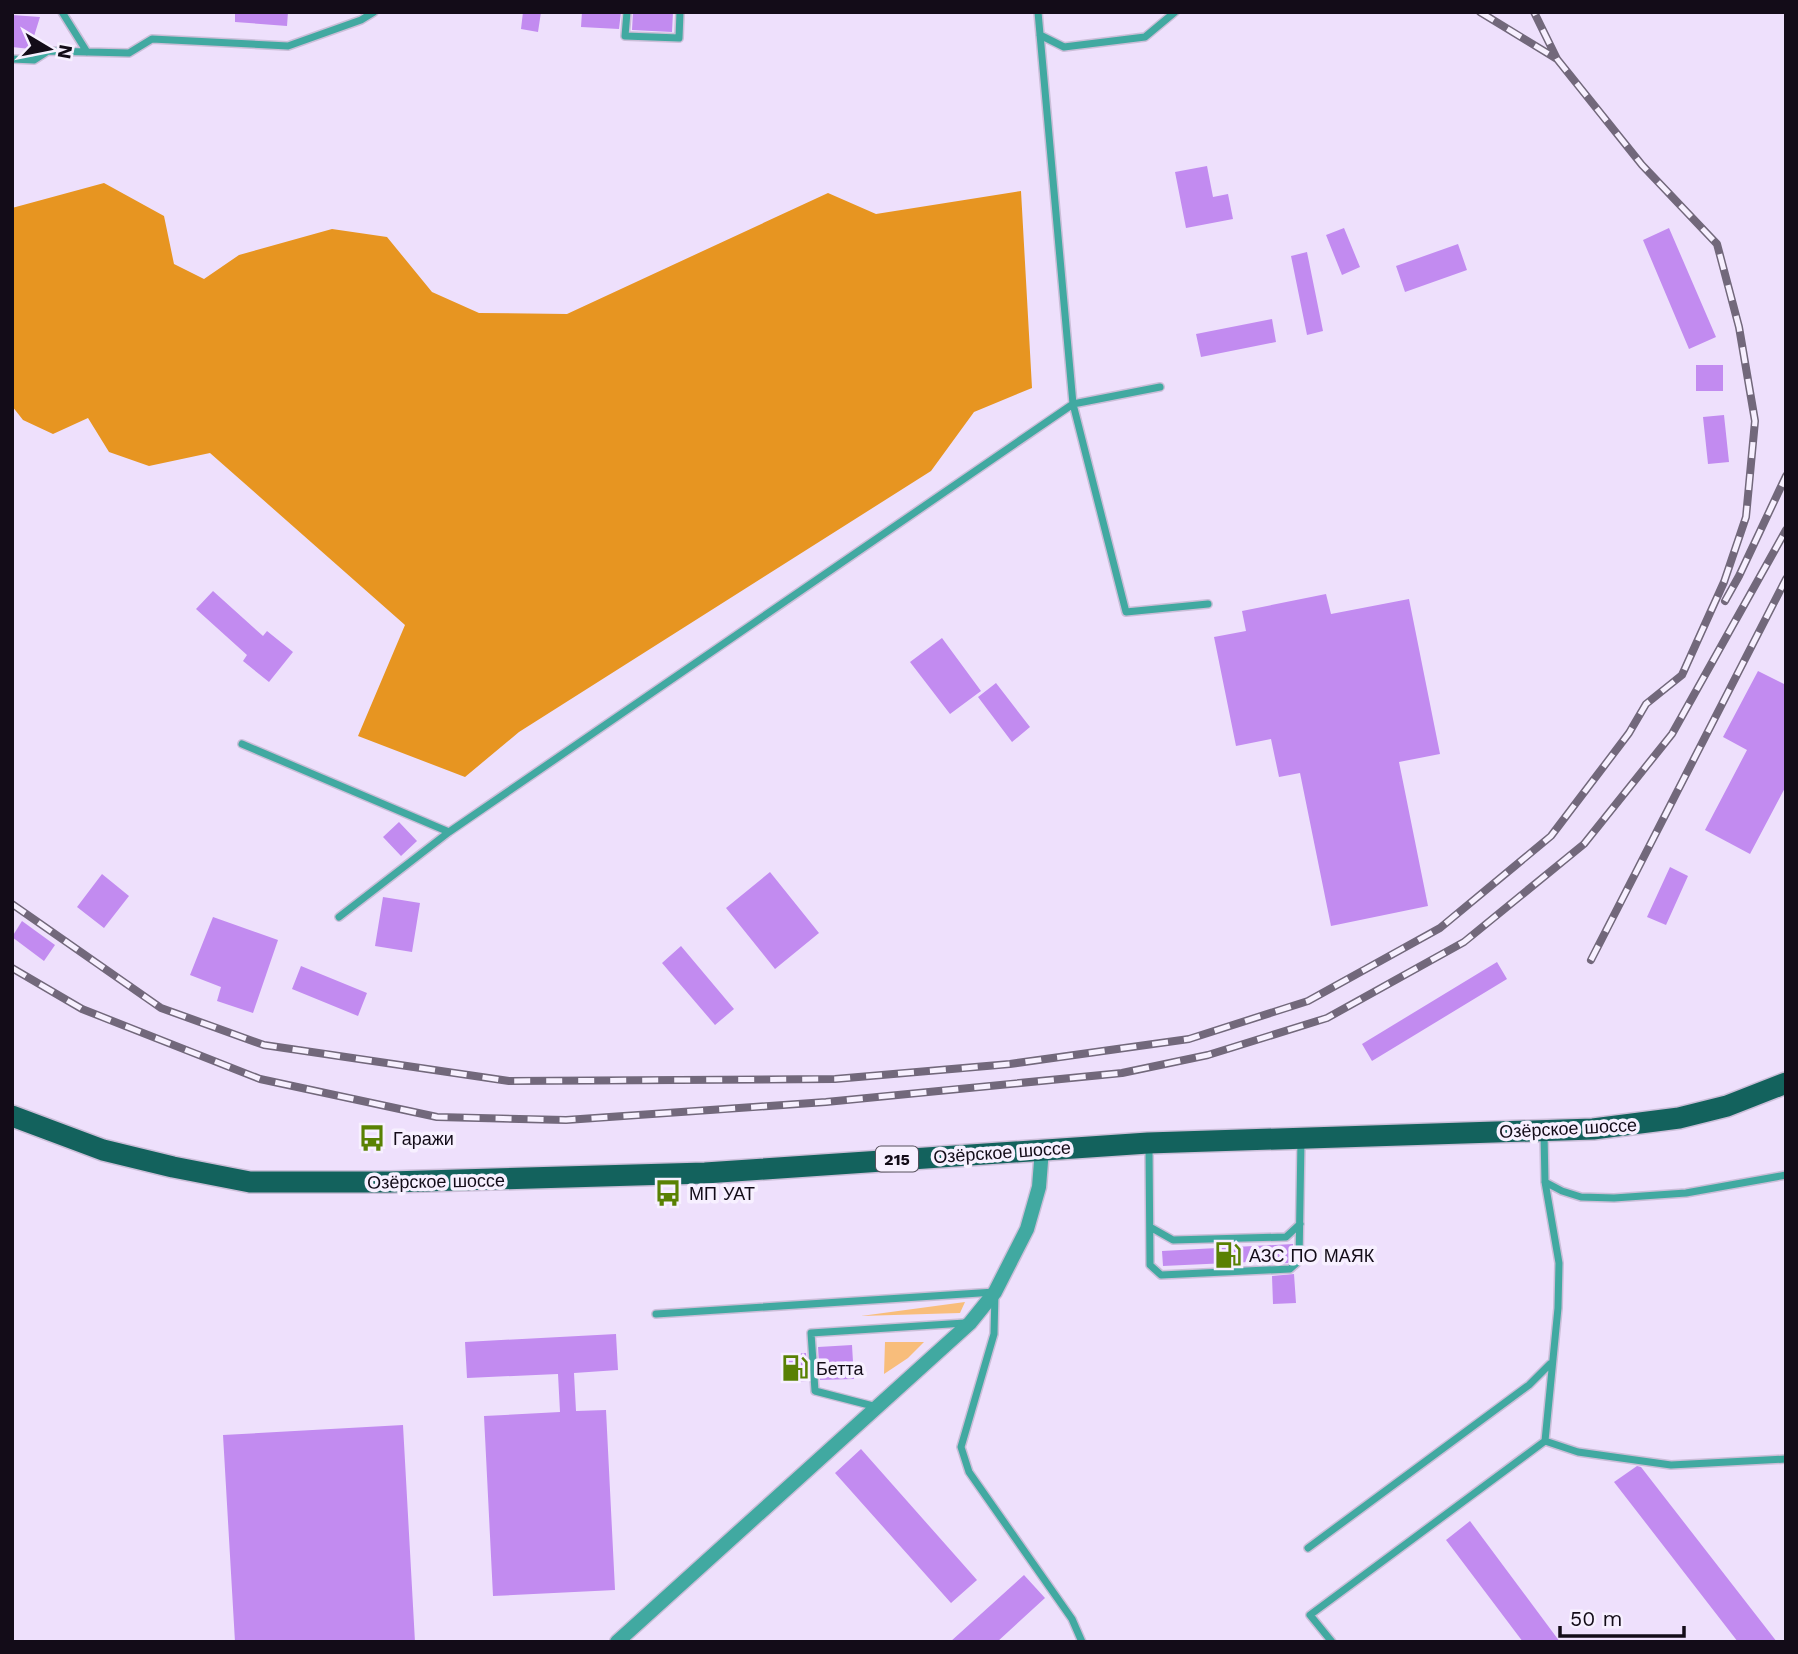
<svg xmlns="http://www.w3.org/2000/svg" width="1798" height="1654" font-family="'Work Sans',sans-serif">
<rect width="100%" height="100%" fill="#eee0fc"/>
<path fill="#f8bd7b" d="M965 1302 960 1313 861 1316Z
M885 1342H924L908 1358 884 1374Z"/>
<path fill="#e79521" d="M104 183 164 216 174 264 204 279 239 255 332 229 387 237 432 292 479 313 567 314 828 193 876 214 1021 191 1032 388 974 412 931 471 519 732 465 777 358 736 405 625 210 453 149 466 109 452 88 418 53 434 23 420 12 406V208Z"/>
<path fill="#c28bf0" d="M235 12H288L287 26 235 22Z
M523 12H541L538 32 521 29Z
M582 12H621L619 29 581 27Z
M633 12H673L672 32 632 30Z
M12 15 40 17 30 49 12 47Z
M1207 166 1213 197 1228 194 1233 219 1186 228 1175 172Z
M1344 228 1360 267 1342 275 1326 235Z
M1669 228 1716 337 1689 349 1643 240Z
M1458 244 1467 270 1405 292 1396 266Z
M1307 252 1323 331 1307 335 1291 256Z
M1272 319 1276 342 1201 357 1196 334Z
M1696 365H1723V391H1696Z
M1724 415 1729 462 1708 464 1703 417Z
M213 591 263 636 267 631 293 652 269 682 243 661 247 655 196 609Z
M1326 594 1331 614 1409 599 1440 754 1399 762 1428 906 1331 926 1300 773 1279 777 1271 739 1236 746 1214 637 1246 631 1242 611Z
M942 638 981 691 950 714 910 662Z
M1758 671 1786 685V786L1750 854 1705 830 1747 750 1723 737Z
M996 683 1030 727 1012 742 978 697Z
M399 822 417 841 401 856 383 837Z
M1670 867 1688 876 1666 925 1647 917Z
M770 872 819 933 775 969 726 908Z
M102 874 129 896 104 928 77 907Z
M383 897 420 903 412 952 375 946Z
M213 917 278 940 253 1013 217 1001 221 987 190 975Z
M22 921 55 945 44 961 12 937Z
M681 946 734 1009 715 1025 662 963Z
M1497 962 1507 979 1372 1061 1362 1044Z
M301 966 367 993 358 1016 292 989Z
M1293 1244V1258L1288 1263 1271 1264V1261L1163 1266 1162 1251Z
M1294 1274 1296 1303 1273 1304 1272 1276Z
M616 1334 618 1370 574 1373 576 1411 606 1410 615 1590 493 1596 484 1416 560 1412 558 1374 467 1378 465 1342Z
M852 1345 854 1379 820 1380 818 1347Z
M806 1353 808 1381 787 1382 786 1354Z
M403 1425 415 1642H235L223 1435Z
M861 1449 977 1580 951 1603 835 1473Z
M1637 1466 1641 1467 1777 1642H1738L1614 1482Z
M1470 1521 1560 1642H1523L1446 1540Z
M1024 1575 1045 1598 997 1642H950Z"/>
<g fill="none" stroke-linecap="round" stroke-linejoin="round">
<defs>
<path id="lane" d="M62 12 87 52
M627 12 625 36 679 38 680 12
M1040 35 1064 47 1145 37 1175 12
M12 59 34 60 48 51 129 53 152 39 288 46 361 20 374 12
M1160 387 1073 404 1126 612 1208 604
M242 744 449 832 1073 404 1038 12
M339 917 449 832
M1544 1134 1545 1182 1559 1263 1558 1308 1545 1441 1578 1452 1671 1465 1786 1459
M1149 1147 1150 1265 1161 1275 1290 1269 1299 1261 1301 1140
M1545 1182 1562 1191 1581 1197 1614 1198 1686 1193 1786 1175
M1150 1227 1173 1240 1286 1237 1300 1224
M656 1314 995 1292 994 1334 961 1447 969 1472 1072 1619 1082 1642
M877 1407 815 1391 811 1333 965 1323
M1308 1548 1529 1385 1550 1364
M1332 1642 1310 1615 1545 1441"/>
<path id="street" d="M617 1642 970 1323 995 1292 1027 1229 1039 1187 1042 1149"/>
<path id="primary" d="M12 1116 103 1150 173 1167 250 1182H390L705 1173 1148 1143 1593 1129 1679 1118 1727 1106 1786 1083"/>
</defs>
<use href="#lane" stroke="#cbbed8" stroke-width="10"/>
<use href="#street" stroke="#cbbed8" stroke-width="17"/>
<use href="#primary" stroke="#cbbed8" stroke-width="24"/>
<use href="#lane" stroke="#41a9a1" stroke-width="7"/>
<use href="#street" stroke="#41a9a1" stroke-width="14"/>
<use href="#primary" stroke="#13625d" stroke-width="21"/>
<defs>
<path id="rail" d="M1480 12 1557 59
M1725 601 1739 576 1786 476
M12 904 161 1008 264 1045 509 1081 835 1079 1010 1064 1189 1039 1308 1001 1440 928 1551 836 1629 733 1646 704 1682 675 1724 582 1746 517 1755 421 1739 327 1717 244 1642 165 1557 59 1534 12
M1591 960 1786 579
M12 968 82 1009 260 1079 437 1117 566 1120 826 1102 1122 1073 1208 1055 1327 1018 1464 942 1584 844 1672 734 1786 530"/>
</defs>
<use href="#rail" stroke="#72687b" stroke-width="8"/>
<use href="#rail" stroke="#f7f0ff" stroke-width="5" stroke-dasharray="16" stroke-linecap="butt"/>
</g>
<defs>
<symbol id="bus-bare" viewBox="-9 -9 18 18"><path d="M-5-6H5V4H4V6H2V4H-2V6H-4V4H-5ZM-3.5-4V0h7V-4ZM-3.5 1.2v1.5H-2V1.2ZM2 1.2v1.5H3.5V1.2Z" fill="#598103" stroke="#f7f0ff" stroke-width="2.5" paint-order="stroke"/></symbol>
<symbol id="fuel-bare" viewBox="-9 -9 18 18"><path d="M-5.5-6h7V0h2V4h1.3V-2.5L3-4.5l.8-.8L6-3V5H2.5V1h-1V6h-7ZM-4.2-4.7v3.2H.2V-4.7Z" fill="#598103" stroke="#f7f0ff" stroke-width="2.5" paint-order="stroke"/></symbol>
</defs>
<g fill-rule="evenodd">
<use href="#bus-bare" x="353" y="1119" width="38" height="38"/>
<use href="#bus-bare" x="649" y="1174" width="38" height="38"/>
<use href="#fuel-bare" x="1209" y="1236" width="38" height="38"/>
<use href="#fuel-bare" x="776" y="1349" width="38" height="38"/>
</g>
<g text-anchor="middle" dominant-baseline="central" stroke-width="7" stroke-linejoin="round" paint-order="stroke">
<rect fill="#f7f0ff" stroke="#57505d" stroke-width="2" x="876" y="1146.5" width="42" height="25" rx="5"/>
<g font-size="16" font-weight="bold" fill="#130c18">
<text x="897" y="1159">215</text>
</g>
<g font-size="18" fill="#130c18" stroke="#f7f0ff">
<text transform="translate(1568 1128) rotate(-3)">Озёрское шоссе</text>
<text transform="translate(1002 1152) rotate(-4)">Озёрское шоссе</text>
<text transform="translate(436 1181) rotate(-1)">Озёрское шоссе</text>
</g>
<g font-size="18" fill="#130c18" stroke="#f7f0ff" text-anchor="start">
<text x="393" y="1138">Гаражи</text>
<text x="689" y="1193">МП УАТ</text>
<text x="1249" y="1255">АЗС ПО МАЯК</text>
<text x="816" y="1368">Бетта</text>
</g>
</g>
<rect width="1798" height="1654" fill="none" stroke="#130c18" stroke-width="28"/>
<g transform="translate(49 49) rotate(100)" stroke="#f7f0ff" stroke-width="5" paint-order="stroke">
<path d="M0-5L12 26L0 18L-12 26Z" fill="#130c18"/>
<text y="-10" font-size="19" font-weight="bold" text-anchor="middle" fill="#130c18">N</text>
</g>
<path d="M1560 1626v10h124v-10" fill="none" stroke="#130c18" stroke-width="3.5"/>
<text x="1570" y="1626" font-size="21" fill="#130c18" stroke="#f7f0ff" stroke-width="5" paint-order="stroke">50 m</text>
</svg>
